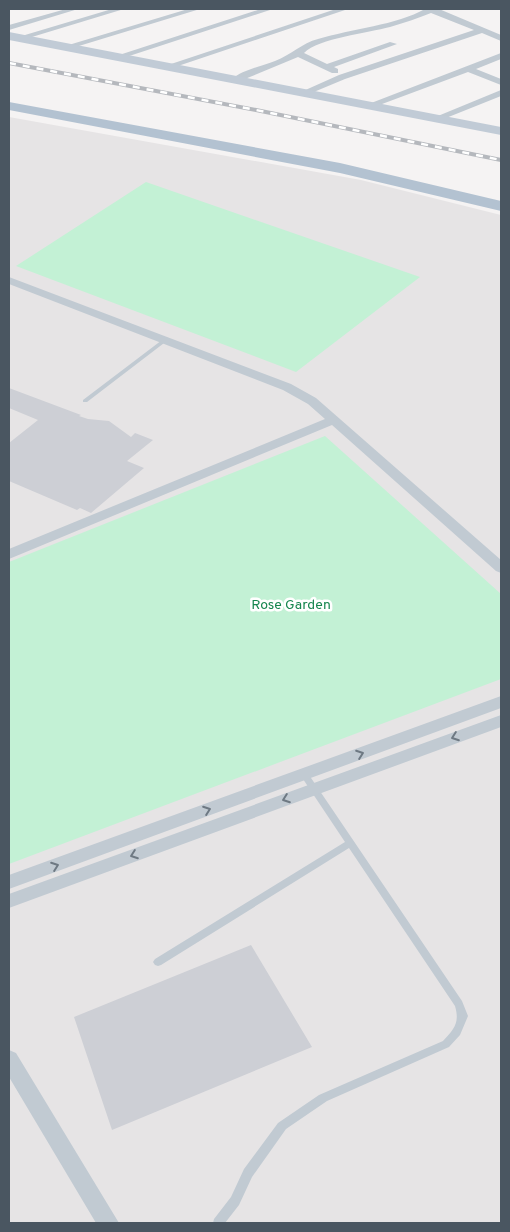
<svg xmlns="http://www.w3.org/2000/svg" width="510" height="1232" font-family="Overpass,sans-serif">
<rect width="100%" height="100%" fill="#f5f3f3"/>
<path fill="#e6e4e5" d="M9 117 361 180 501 215V1223H9Z"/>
<path fill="#c3f1d5" d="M146 182 420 277 296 372 16 266Z
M325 436 501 594V679L9 864V562Z"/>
<path fill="#cdcfd5" d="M9 388 81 415 79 416 88 419 109 421 131 437 135 433 153 440 127 461 144 468 91 513 80 508 77 510 9 481V443L38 420 9 408Z
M251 945 312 1047 112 1130 74 1017Z"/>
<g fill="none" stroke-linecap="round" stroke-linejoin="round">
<path fill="#c1cad2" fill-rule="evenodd" d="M166 337 168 338V340L87 402H83V400Z
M304 771 307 772 462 1001 468 1016 460 1035 449 1047 327 1101 286 1129 252 1177 239 1205 225 1223H213L214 1219 231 1197 244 1169 278 1123 319 1095 443 1041C454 1029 460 1023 455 1006L349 848 161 965 158 966 155 965 153 962 155 959 345 842 301 776 300 774 301 772Z"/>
<path fill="#c1cad2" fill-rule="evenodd" d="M66 9H78L9 30V25Z
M112 9H124L22 40 15 38Z
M188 9H200L69 49 62 47Z
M261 9H273L120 59 117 60 113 57Z
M336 9H348L172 68 169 69 165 66Z
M425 9H439L501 35V41L482 33 345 79 309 94H303L301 92 339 75 474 30 431 13C418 18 404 23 390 27 368 33 319 38 304 53L327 64 390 42 397 44 334 67 338 69V73H332L298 57 240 81 237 82 232 79C242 70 262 66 275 61 291 55 302 43 318 39 351 29 397 25 425 9Z
M501 53V59L476 69 501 79V85L468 72 374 107 371 108 366 105Z
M501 90V96L441 120H435L433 118Z
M9 277 291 384 316 398 501 560V573L496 571 332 425 9 559V549L325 419 308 404 283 390 9 284Z
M501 696V708L9 889V875Z
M501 715V727L9 908V894Z
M9 1050 16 1053 119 1223H96L9 1077Z"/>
<path fill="#c1cbd6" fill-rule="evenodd" d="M9 32 501 127V135L9 40Z"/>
<path fill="#b3c2d1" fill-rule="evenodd" d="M9 102 340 163 501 201V211L340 173 9 110Z"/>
<defs>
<path id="rail" d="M9 63 256 110 501 160"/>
</defs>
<use href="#rail" stroke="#b5b8bd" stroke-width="4"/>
<use href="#rail" stroke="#fff" stroke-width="2.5" stroke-dasharray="7" stroke-linecap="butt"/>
</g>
<defs><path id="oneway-chevron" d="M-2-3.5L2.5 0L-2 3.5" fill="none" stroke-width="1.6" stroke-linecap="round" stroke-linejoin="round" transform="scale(1.25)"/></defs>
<g stroke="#6e7983">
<use href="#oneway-chevron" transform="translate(455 737) rotate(160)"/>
<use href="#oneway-chevron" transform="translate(360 754) rotate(-20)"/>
<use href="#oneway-chevron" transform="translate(286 799) rotate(160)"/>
<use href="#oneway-chevron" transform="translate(207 810) rotate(-20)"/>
<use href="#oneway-chevron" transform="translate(134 855) rotate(160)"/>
<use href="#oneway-chevron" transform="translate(55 866) rotate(-20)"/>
</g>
<g text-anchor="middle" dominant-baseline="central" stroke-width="5" stroke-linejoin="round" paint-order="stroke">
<g font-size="14" fill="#17864f" stroke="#fff">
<text x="291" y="605">Rose Garden</text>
</g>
</g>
<rect width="510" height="1232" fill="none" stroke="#4a5661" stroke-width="20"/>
</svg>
